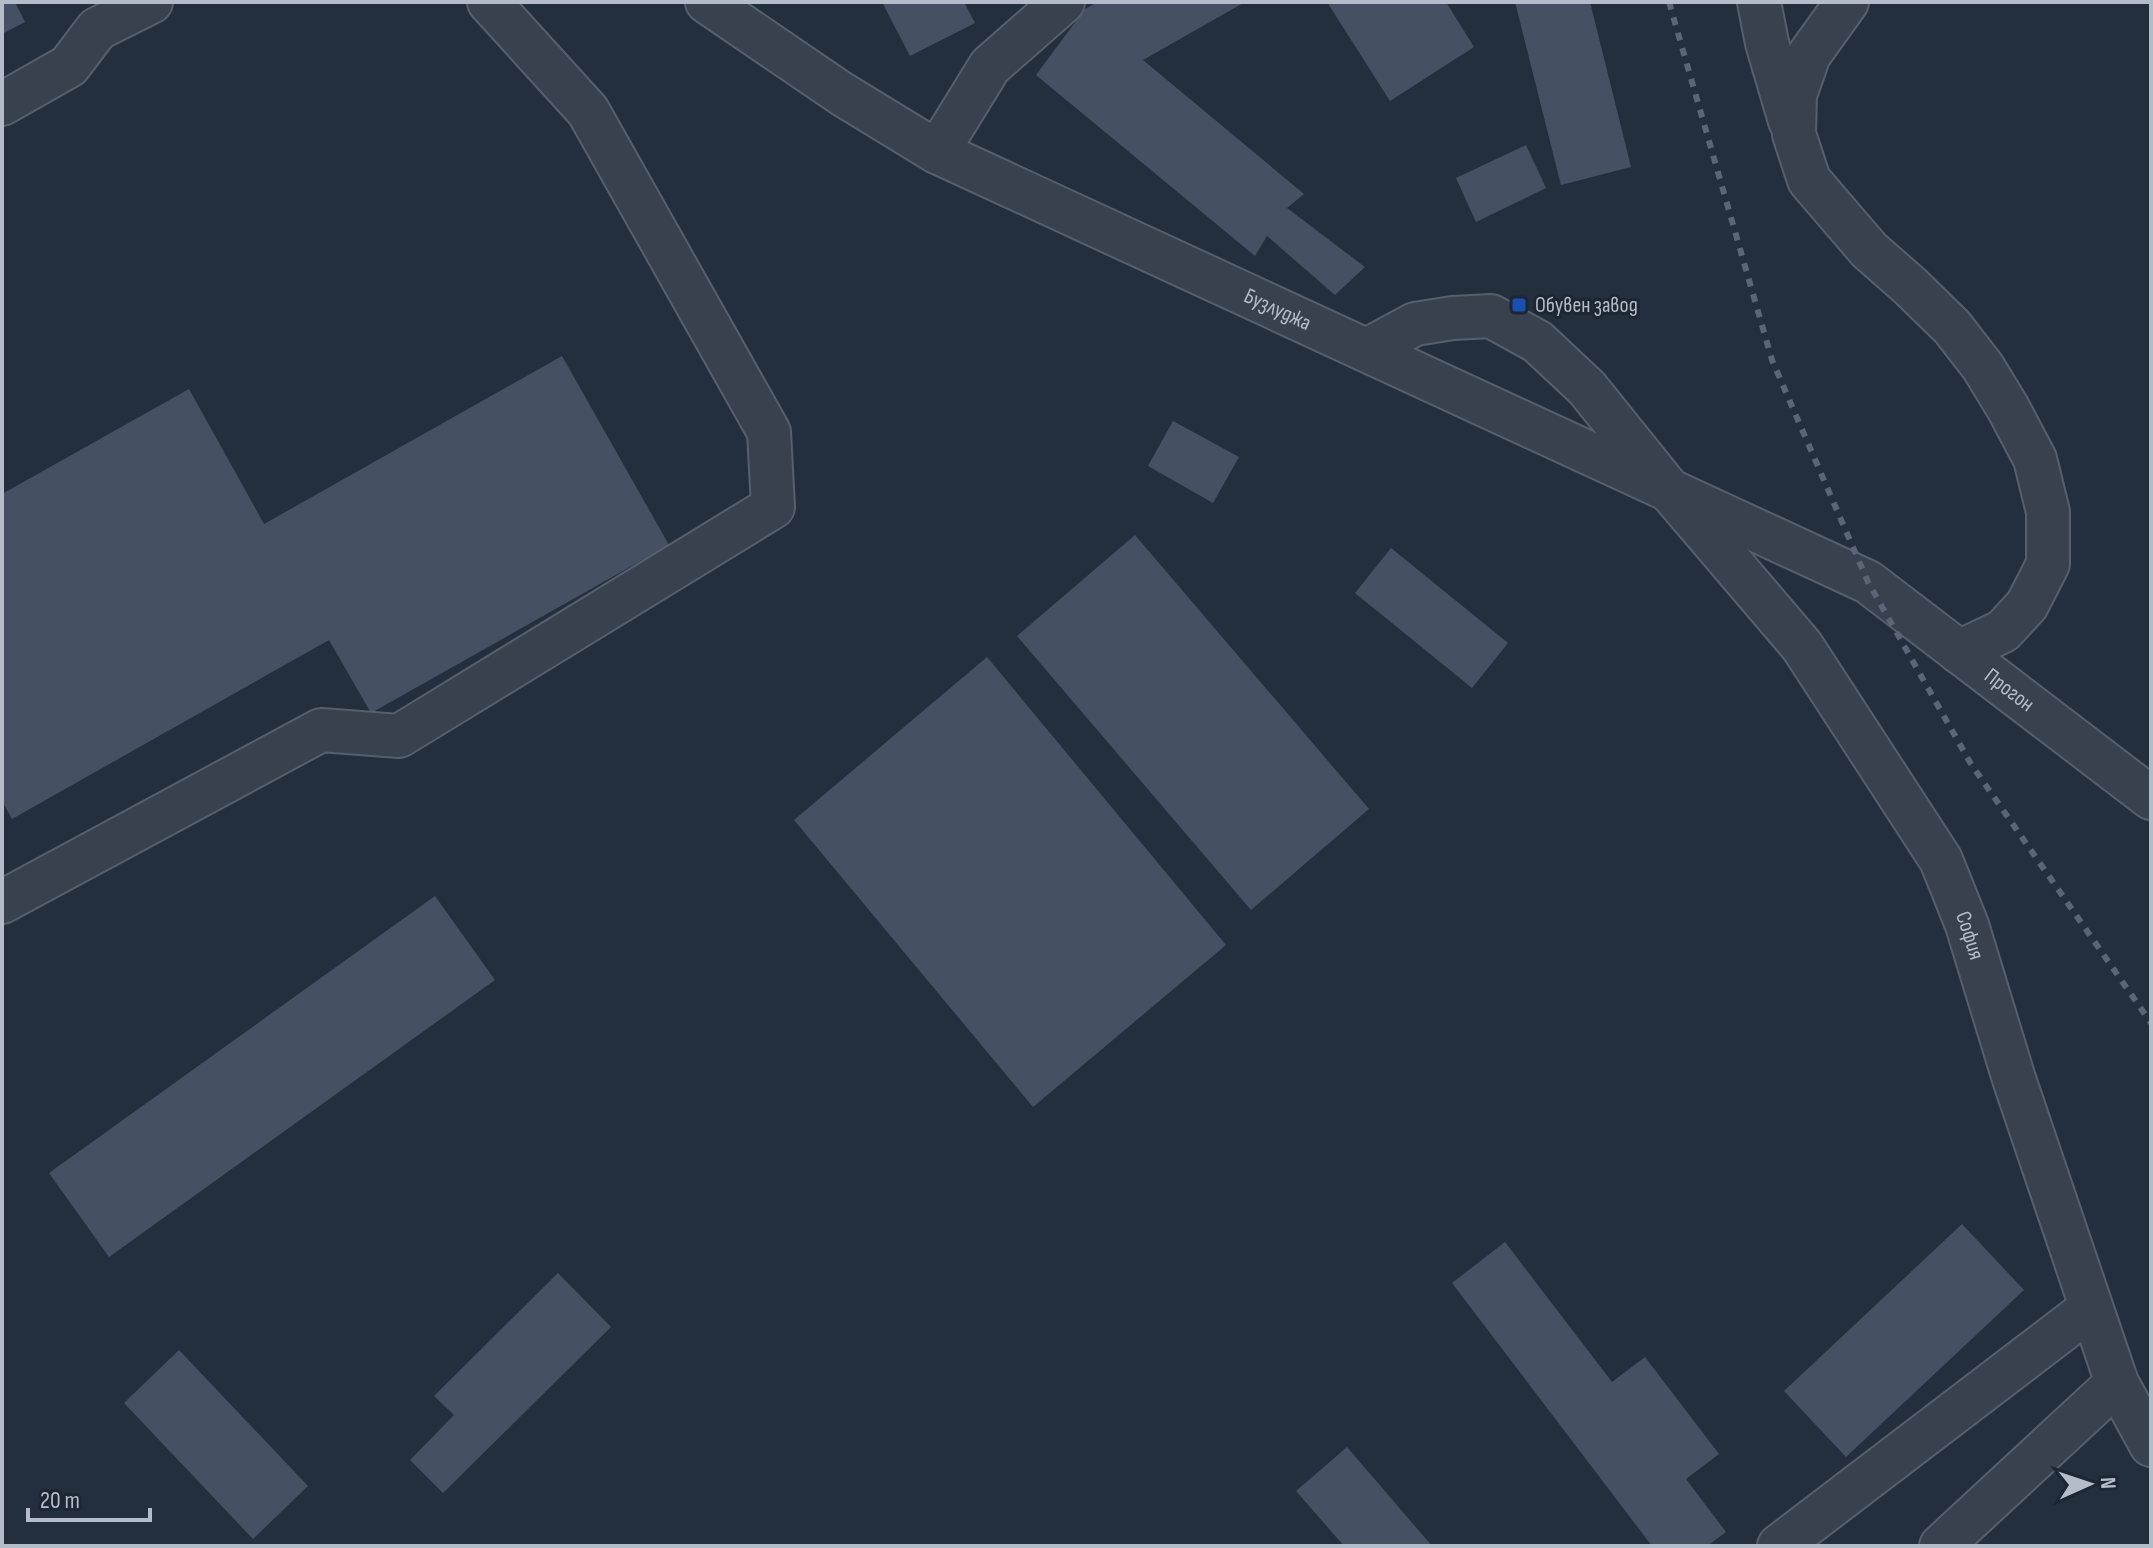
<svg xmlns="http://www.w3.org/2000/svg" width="2153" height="1548" font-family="'Sofia Sans Condensed',sans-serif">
<rect width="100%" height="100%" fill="#242f3e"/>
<path fill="#455162" d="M2 2H15L25 22 2 34Z
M882 2H964L975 23 910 56Z
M1098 2H1245L1143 60 1304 194 1287 208 1365 267 1335 295 1267 236 1255 256 1036 75 1085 9Z
M1327 2H1446L1474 47 1390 101Z
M1515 2H1590L1631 167 1561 185Z
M1526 145 1546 188 1476 222 1456 178Z
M562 356 669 545 371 713 329 640 12 819 2 801V494L189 389 264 524Z
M1173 421 1239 457 1213 503 1148 466Z
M1135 535 1369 809 1251 910 1017 636Z
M1391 548 1508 643 1472 688 1355 593Z
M987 657 1226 945 1033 1107 794 820Z
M435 896 495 980 109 1257 49 1173Z
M1962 1224 2024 1290 1846 1457 1784 1391Z
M1505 1242 1612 1382 1645 1357 1719 1454 1686 1479 1726 1532 1707 1546H1652L1452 1283Z
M558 1273 611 1327 443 1493 410 1460 454 1415 434 1396Z
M179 1350 308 1486 253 1539 124 1403Z
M1347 1447 1432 1546H1344L1296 1491Z"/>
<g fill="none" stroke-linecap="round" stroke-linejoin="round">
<defs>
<g id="minor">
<path id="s1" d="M707 2 842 94 937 152 1868 582 2151 798"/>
<path d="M1759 2 1767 43 1790 121"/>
<path d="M1847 2 1809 55 1795 95 1794 134 1809 180 1869 250 1910 286 1952 327 1983 367 2008 408 2035 459 2048 512V564L2027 605 2003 631 1959 652"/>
<path d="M2 104 69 66 97 29 151 2"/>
<path d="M937 152 990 66 1063 2"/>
<path id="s2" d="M1367 350 1415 324 1453 318 1491 316 1538 342 1587 388 1669 490 1802 646 1941 860 1967 925 2014 1079 2117 1383 2151 1445"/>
<path d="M2 902 321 730 399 736 773 507 769 432 588 111 489 2"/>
<path d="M1779 1546 2091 1308"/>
<path d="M1941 1546 2117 1383"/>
</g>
</defs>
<use href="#minor" stroke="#565f6c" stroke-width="46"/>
<use href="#minor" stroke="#38414e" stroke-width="42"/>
<path stroke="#5a6575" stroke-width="6" stroke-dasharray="8 8" stroke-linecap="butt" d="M1669 2 1772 360 1868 582 1971 764 2151 1023"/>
</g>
<rect fill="#1a4fb4" stroke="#1d2633" stroke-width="3" x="1511" y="297" width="16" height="16" rx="4"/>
<g text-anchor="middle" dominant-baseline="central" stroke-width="6" stroke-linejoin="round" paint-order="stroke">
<g font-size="22" fill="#b4bcc9" stroke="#1d2633" text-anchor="start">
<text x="1535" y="305">Обувен завод</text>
</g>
<g font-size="22" fill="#b4bcc9" stroke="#1d2633">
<text stroke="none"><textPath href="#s1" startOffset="650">Бузлуджа</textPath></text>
<text stroke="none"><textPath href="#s1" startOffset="1478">Прогон</textPath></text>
<text stroke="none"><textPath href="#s2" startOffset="924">София</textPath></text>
</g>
</g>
<rect width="2153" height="1548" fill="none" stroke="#b4bcc9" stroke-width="8"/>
<g transform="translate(2089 1484) rotate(87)" stroke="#1d2633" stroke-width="6" paint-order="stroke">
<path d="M0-6L14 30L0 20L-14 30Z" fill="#b4bcc9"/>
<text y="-12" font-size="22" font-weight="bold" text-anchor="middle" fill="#b4bcc9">N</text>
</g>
<path d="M28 1508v12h122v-12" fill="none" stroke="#b4bcc9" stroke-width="4"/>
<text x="40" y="1508" font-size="24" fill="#b4bcc9" stroke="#1d2633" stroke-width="6" paint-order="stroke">20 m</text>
</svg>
